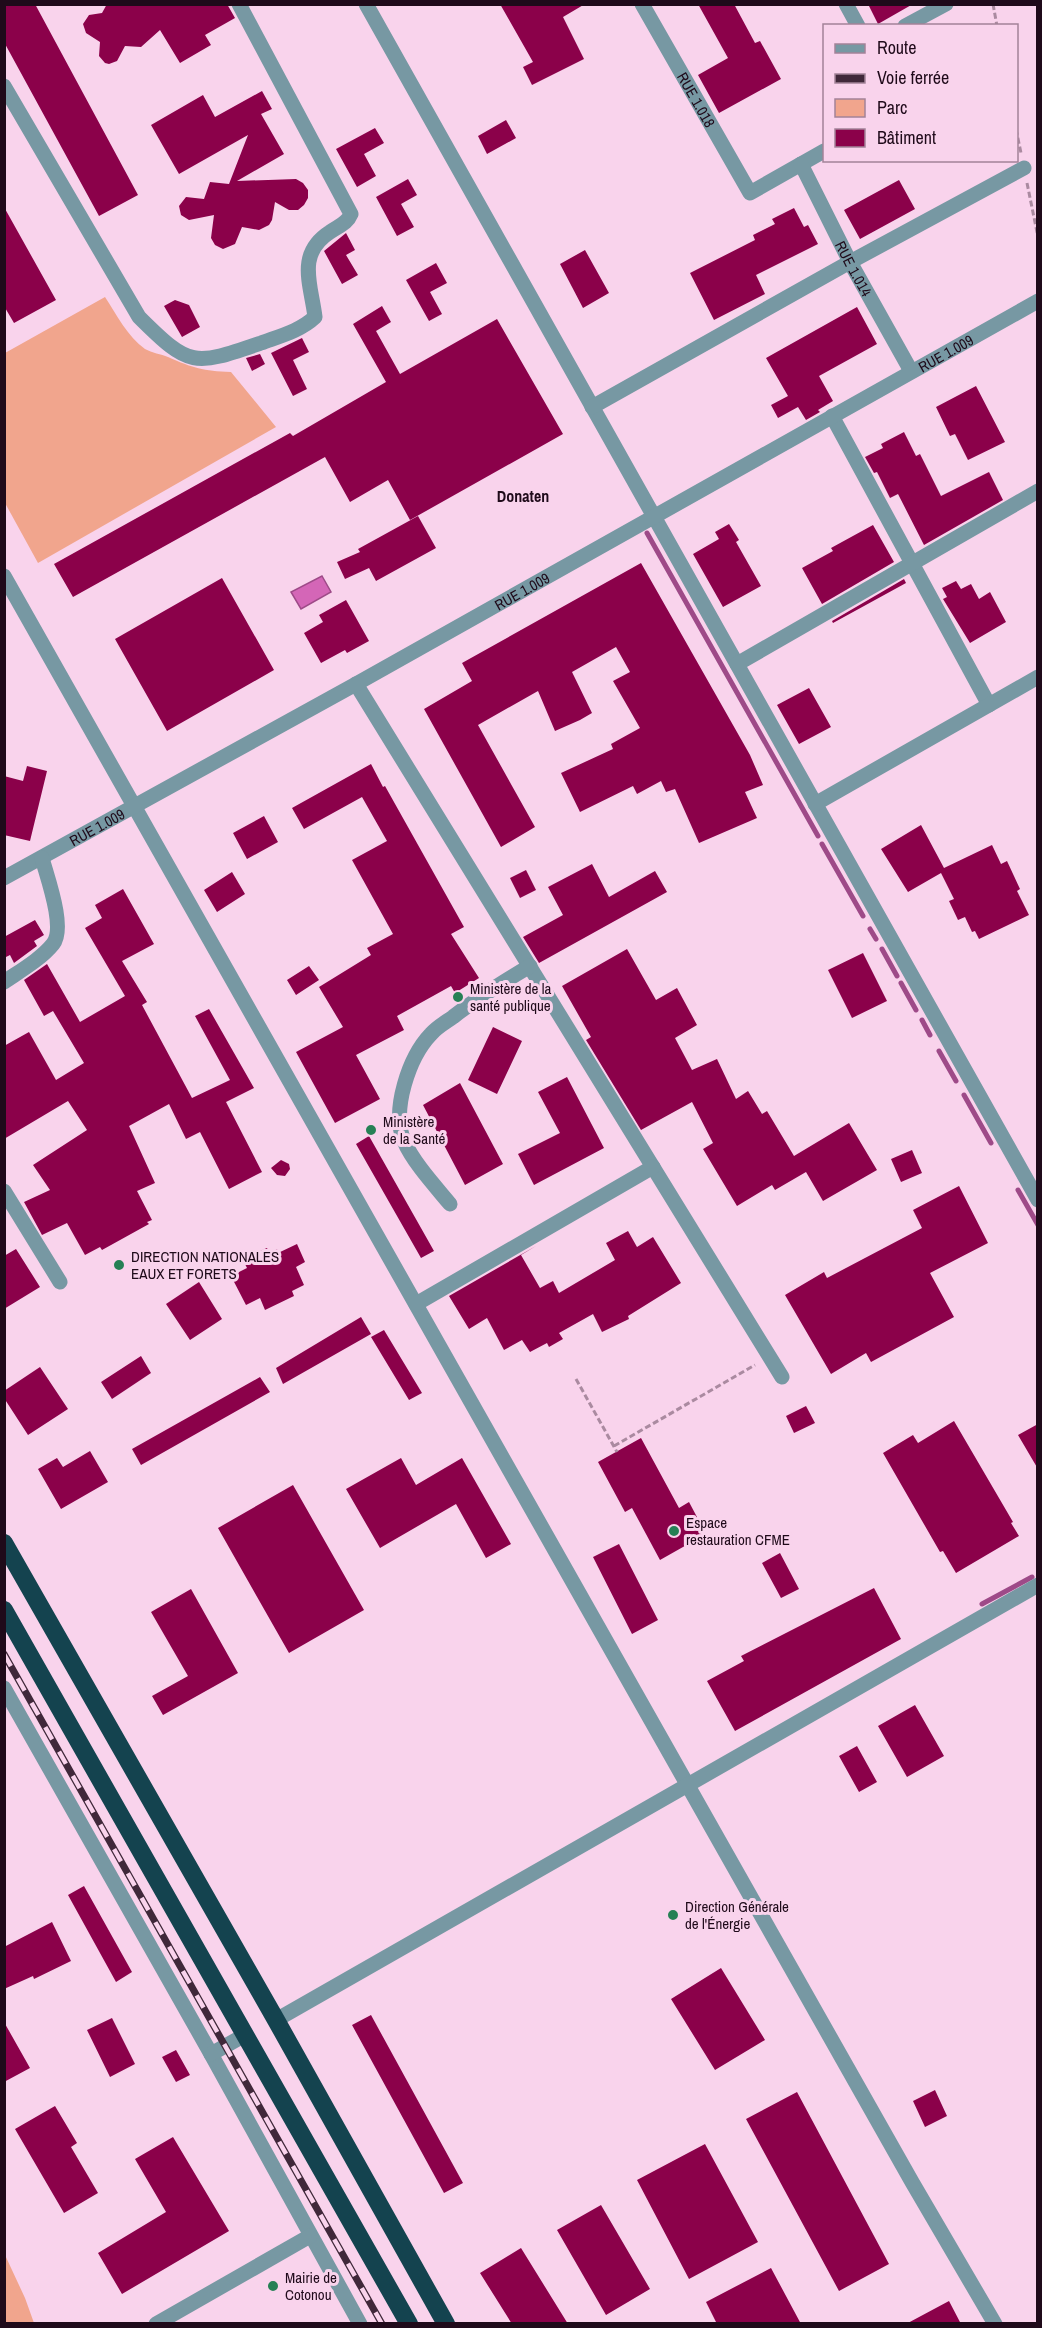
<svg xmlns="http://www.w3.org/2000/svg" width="1042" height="2328" font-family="'Archivo Narrow',sans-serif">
<rect width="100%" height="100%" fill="#f9d3ec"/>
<path fill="#f1a58d" d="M105 297C116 314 128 337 145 349 152 353 161 354 168 357 193 368 203 371 231 372L276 427 38 563 5 503V353Z
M5 2255 25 2298 34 2323H5Z"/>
<path fill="#d466b7" stroke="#9e4a88" stroke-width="1.5" d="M322 576 331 592 301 609 291 592Z"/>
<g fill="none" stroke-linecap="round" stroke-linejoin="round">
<path stroke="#9e4a88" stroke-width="5" d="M647 533 818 836
M822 844 863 916
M870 929 876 939
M882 949 897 976
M901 983 916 1010
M922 1020 930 1035
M939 1051 956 1081
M964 1095 991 1143
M1018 1190 1038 1225
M982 1604 1032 1577"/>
</g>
<path fill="#8b014a" d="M4 4H35L138 195 99 216 4 42Z
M107 4H227L235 18 205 35 211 45 180 63 160 30 141 47 125 46 117 61 109 64 105 63 99 56 100 42 86 33 83 24 89 15 102 13Z
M500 4H585L563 17 584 59 532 85 523 67 533 62Z
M698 4H734L755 43 760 41 781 79 719 113 698 75 728 58Z
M868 4H913L878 24Z
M262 91 272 109 261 114 284 154 237 181 296 179 303 183 308 190V198L304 205 298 210H289L275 202 272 220 269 225 259 230 242 227 235 244 223 249 215 245 211 238 214 215 189 220 181 215 179 206 186 197 204 199 210 182 229 184 248 135 179 174 151 125 203 95 215 117Z
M506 120 516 138 487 154 478 136Z
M375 128 384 143 364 154 376 176 357 187 336 149Z
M408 179 417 195 401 204 414 227 397 236 376 197Z
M899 180 915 209 860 239 844 210Z
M4 207 56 300 14 323 4 306Z
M794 208 804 227 808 225 818 244 756 275 765 294 714 320 690 273 755 240 753 235 775 224 772 219Z
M346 233 355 250 346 255 358 275 342 284 324 251Z
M585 250 609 293 583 308 560 264Z
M436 263 447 283 430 292 442 314 429 321 406 280Z
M175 300 189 305 200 327 182 337 164 306Z
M382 306 391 322 376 331 400 374 497 319 563 434 410 520 388 480 350 502 325 457 73 597 54 564 290 433 293 436 386 382 353 324Z
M857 307 877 344 819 376 833 401 818 410 820 412 806 420 798 407 778 418 771 405 788 396 766 358Z
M302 338 309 352 293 360 307 389 293 396 271 353Z
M260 354 265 364 252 371 246 358Z
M976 386 1005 442 968 460 955 434 950 436 936 407Z
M904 432 916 456 920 454 941 496 989 472 1003 500 924 545 898 494 890 498 877 472 874 473 865 457 883 448 881 444Z
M418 516 436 548 376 581 369 568 345 579 337 562 360 552 358 549Z
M729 524 739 540 736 542 761 586 723 607 693 554 719 539 715 532Z
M873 525 894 562 822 604 802 568 833 551 831 548Z
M641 563 750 755 763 785 745 792 757 818 699 843 675 789 666 792 661 781 637 794 633 786 580 812 561 773 613 749 611 744 640 728 613 681 630 672 616 647 572 672 592 713 580 720 555 731 538 691 478 725 535 827 501 847 424 709 472 681 462 663Z
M222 578 274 670 167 731 115 639Z
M904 579 906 583 833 623 832 621Z
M956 581 961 589 971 584 979 599 990 592 1006 622 970 643 943 599 947 597 942 588Z
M346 600 369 641 347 653 345 650 321 663 304 633 323 622 319 615Z
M809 688 831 727 799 744 777 705Z
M371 764 383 787 385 786 464 927 451 934 479 978 455 993 451 986 397 1016 404 1030 356 1055 380 1099 335 1123 296 1052 343 1027 319 987 371 955 367 948 393 934 352 860 387 841 362 797 304 829 292 808Z
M27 766 47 771 30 841 4 835V776L23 781Z
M264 816 278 842 247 859 233 833Z
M921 825 944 868 992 845 1001 864 1007 861 1020 889 1017 891 1029 915 979 939 975 931 972 932 965 917 958 920 949 901 954 899 941 873 908 892 881 849Z
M592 864 609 897 655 871 667 892 539 963 523 937 563 915 548 887Z
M526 870 536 890 520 898 510 878Z
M232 872 245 894 217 912 204 890Z
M123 889 154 944 122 961 147 1002 142 1005 192 1098 230 1080 195 1016 209 1009 254 1088 226 1102 262 1172 229 1189 200 1132 186 1139 169 1104 129 1126 155 1183 137 1191 152 1220 147 1222 149 1224 102 1250 100 1247 85 1255 67 1223 42 1235 24 1202 50 1190 33 1165 87 1130 68 1101 4 1139V1046L29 1032 56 1080 84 1063 53 1011 44 1016 24 980 47 964 80 1022 125 996 85 928 102 918 95 905Z
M35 920 44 935 34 941 37 946 14 963 10 955 4 958V937Z
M627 949 656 1000 677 988 697 1025 675 1038 692 1070 717 1059 736 1099 748 1091 762 1114 767 1111 794 1156 849 1123 877 1170 823 1201 806 1172 775 1190 772 1185 737 1206 703 1149 713 1143 692 1102 641 1130 586 1040 591 1037 562 986Z
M863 953 887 1001 852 1018 828 970Z
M309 966 319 980 296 995 287 980Z
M493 1027 522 1041 497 1094 468 1080Z
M567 1077 604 1148 534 1185 518 1154 560 1133 538 1092Z
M460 1083 503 1164 465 1185 423 1105Z
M369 1136 434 1251 421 1258 356 1144Z
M912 1150 922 1173 901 1182 891 1159Z
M281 1160 289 1164 290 1169 285 1176 277 1175 271 1168Z
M959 1186 988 1243 930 1273 954 1317 871 1362 866 1353 831 1374 785 1295 824 1272 827 1278 922 1228 913 1210Z
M628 1231 637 1247 653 1237 681 1283 628 1316 629 1319 602 1332 593 1314 559 1333 563 1339 549 1347 547 1343 530 1352 522 1340 504 1350 487 1318 469 1329 449 1296 536 1246 521 1255 540 1288 553 1281 559 1293 615 1260 606 1243Z
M297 1244 305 1262 296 1267 304 1285 292 1291 294 1296 265 1310 260 1298 246 1305 231 1276 247 1268 245 1264 255 1259 253 1254 267 1248 269 1253 277 1249 278 1253Z
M16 1249 40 1287 4 1309V1256Z
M199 1282 222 1319 190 1340 166 1304Z
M361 1317 371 1334 283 1384 276 1368Z
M384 1330 422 1393 409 1400 371 1337Z
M141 1356 151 1373 112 1399 101 1382Z
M40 1367 68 1409 28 1435 4 1398V1391Z
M260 1377 270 1392 141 1465 132 1449Z
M806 1406 815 1423 794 1433 786 1416Z
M954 1421 1013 1522 1011 1523 1019 1536 956 1573 943 1551 940 1552 883 1453 913 1435 918 1443Z
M1038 1424V1469L1018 1435Z
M641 1438 679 1508 689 1502 706 1534 660 1560 632 1508 625 1512 598 1462Z
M90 1451 108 1482 61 1509 38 1469 57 1458 63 1467Z
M401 1458 416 1485 462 1458 511 1544 486 1558 456 1504 380 1548 346 1489Z
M293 1485 364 1610 289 1653 218 1528Z
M619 1544 658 1620 632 1634 593 1557Z
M780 1553 799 1589 781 1598 762 1563Z
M874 1588 901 1639 735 1731 707 1681 744 1661 741 1656Z
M191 1589 238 1673 163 1715 152 1696 188 1676 151 1612Z
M915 1705 944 1756 907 1777 878 1726Z
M857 1746 877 1782 859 1792 839 1756Z
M84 1886 132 1972 116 1982 68 1895Z
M52 1922 71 1961 34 1979 33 1976 4 1989V1947Z
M721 1968 765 2040 715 2070 671 1999Z
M371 2015 463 2183 444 2193 352 2025Z
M112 2018 135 2064 110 2077 87 2030Z
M4 2022 30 2068 4 2082Z
M176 2050 190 2075 176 2082 162 2057Z
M935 2090 947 2116 925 2127 913 2101Z
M797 2092 889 2264 839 2291 746 2119Z
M55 2106 77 2143 71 2147 98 2193 64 2213 15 2129Z
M173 2137 229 2231 122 2294 98 2253 166 2212 135 2159Z
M705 2144 758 2242 689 2279 637 2180Z
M601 2205 650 2289 606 2315 557 2230Z
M521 2248 568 2324H512L480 2273Z
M771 2268 801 2324H717L706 2302Z
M949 2301 961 2324H906Z"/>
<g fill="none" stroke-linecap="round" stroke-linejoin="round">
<path stroke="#aa8aa0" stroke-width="3" stroke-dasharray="6 3" stroke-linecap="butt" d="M993 4 997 26
M1016 129 1021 153
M1027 183 1038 237
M576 1379 617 1452
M614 1446 755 1365"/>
<g stroke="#7798a3" stroke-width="15">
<path d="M366 4 1038 1200"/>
<path id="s1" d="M642 4 750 193 824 151"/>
<path d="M846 4 858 26"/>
<path d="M905 26 946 4"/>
<path d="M4 86 139 317C190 368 194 366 261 343 280 336 300 331 315 317 311 284 296 254 330 232 338 226 347 224 351 214L239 4"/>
<path id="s2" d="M801 164 850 262 911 371"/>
<path d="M592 407 850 262 1024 168"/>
<path d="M832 416 989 705"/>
<path d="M4 576 912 2182 995 2324"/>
<path d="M737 664 1038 491"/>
<path d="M356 684 782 1377"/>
<path d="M815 804 1038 677"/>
<path id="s3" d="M4 878 356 684 1038 301"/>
<path d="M4 982C20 971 41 959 53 944 66 928 47 877 42 858"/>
<path d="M4 1191 60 1282"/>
<path d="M450 1204C435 1186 413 1162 404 1141 391 1110 409 1057 431 1034 437 1027 446 1022 453 1017 477 998 503 982 530 966"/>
<path d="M416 1304 653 1167"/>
<path d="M4 1688 211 2054 360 2324"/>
<path d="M276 2020 1038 1585"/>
<path d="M211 2054 245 2035"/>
<path d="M156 2324 310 2236"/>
</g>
<path stroke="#14434f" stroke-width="18" d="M4 1543 276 2020 446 2324
M4 1610 409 2324"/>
<defs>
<path id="rail" d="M4 1654 382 2324"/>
</defs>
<use href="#rail" stroke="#40283a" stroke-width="7"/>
<use href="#rail" stroke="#f9d3ec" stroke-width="4.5" stroke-dasharray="14" stroke-linecap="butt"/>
</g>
<g fill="#268055" stroke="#f9d3ec" stroke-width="2">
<circle cx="458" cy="997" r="6"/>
<circle cx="371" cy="1130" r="6"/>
<circle cx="119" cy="1265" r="6"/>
<circle cx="674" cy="1531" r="6"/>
<circle cx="673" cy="1915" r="6"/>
<circle cx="273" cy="2286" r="6"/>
</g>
<g text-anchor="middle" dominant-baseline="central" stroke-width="6" stroke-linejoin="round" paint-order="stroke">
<g font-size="15" fill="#1f0a1a" stroke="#f9d3ec">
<text stroke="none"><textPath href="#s1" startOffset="110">RUE 1.018</textPath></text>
<text stroke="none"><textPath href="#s2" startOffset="117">RUE 1.014</textPath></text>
<text stroke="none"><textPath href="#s3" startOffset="1078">RUE 1.009</textPath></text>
<text stroke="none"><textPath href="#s3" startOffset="592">RUE 1.009</textPath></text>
<text stroke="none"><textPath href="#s3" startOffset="106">RUE 1.009</textPath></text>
</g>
<g font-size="15" fill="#1f0a1a" stroke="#f9d3ec" text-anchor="start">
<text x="470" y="988">Ministère de la<tspan x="470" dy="17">santé publique</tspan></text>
<text x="383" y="1121">Ministère<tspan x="383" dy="17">de la Santé</tspan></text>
<text x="131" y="1256">DIRECTION NATIONALES<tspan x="131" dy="17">EAUX ET FORETS</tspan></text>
<text x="686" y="1522">Espace<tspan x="686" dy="17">restauration CFME</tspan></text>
<text x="685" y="1906">Direction Générale<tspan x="685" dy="17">de l'Énergie</tspan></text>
<text x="285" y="2277">Mairie de<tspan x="285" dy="17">Cotonou</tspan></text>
</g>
<g font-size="16" font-weight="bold" fill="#1f0a1a" stroke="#f9d3ec">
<text x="523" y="496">Donaten</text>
</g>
</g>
<rect width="1042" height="2328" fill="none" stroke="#1f0a1a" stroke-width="12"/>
<rect x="823" y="24" width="195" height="138" fill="#f9d3ec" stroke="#a28398" stroke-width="1.5"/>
<rect x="835" y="44" width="30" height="9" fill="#7798a3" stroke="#a28398" stroke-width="1.5"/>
<text x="877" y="54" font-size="18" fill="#1f0a1a">Route</text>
<rect x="835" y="74" width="30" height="9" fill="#40283a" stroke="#a28398" stroke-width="1.5"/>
<text x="877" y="84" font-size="18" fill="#1f0a1a">Voie ferrée</text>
<rect x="835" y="99" width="30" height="18" fill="#f1a58d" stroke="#a28398" stroke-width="1.5"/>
<text x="877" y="114" font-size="18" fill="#1f0a1a">Parc</text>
<rect x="835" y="129" width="30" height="18" fill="#8b014a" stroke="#a28398" stroke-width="1.5"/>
<text x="877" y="144" font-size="18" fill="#1f0a1a">Bâtiment</text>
</svg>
